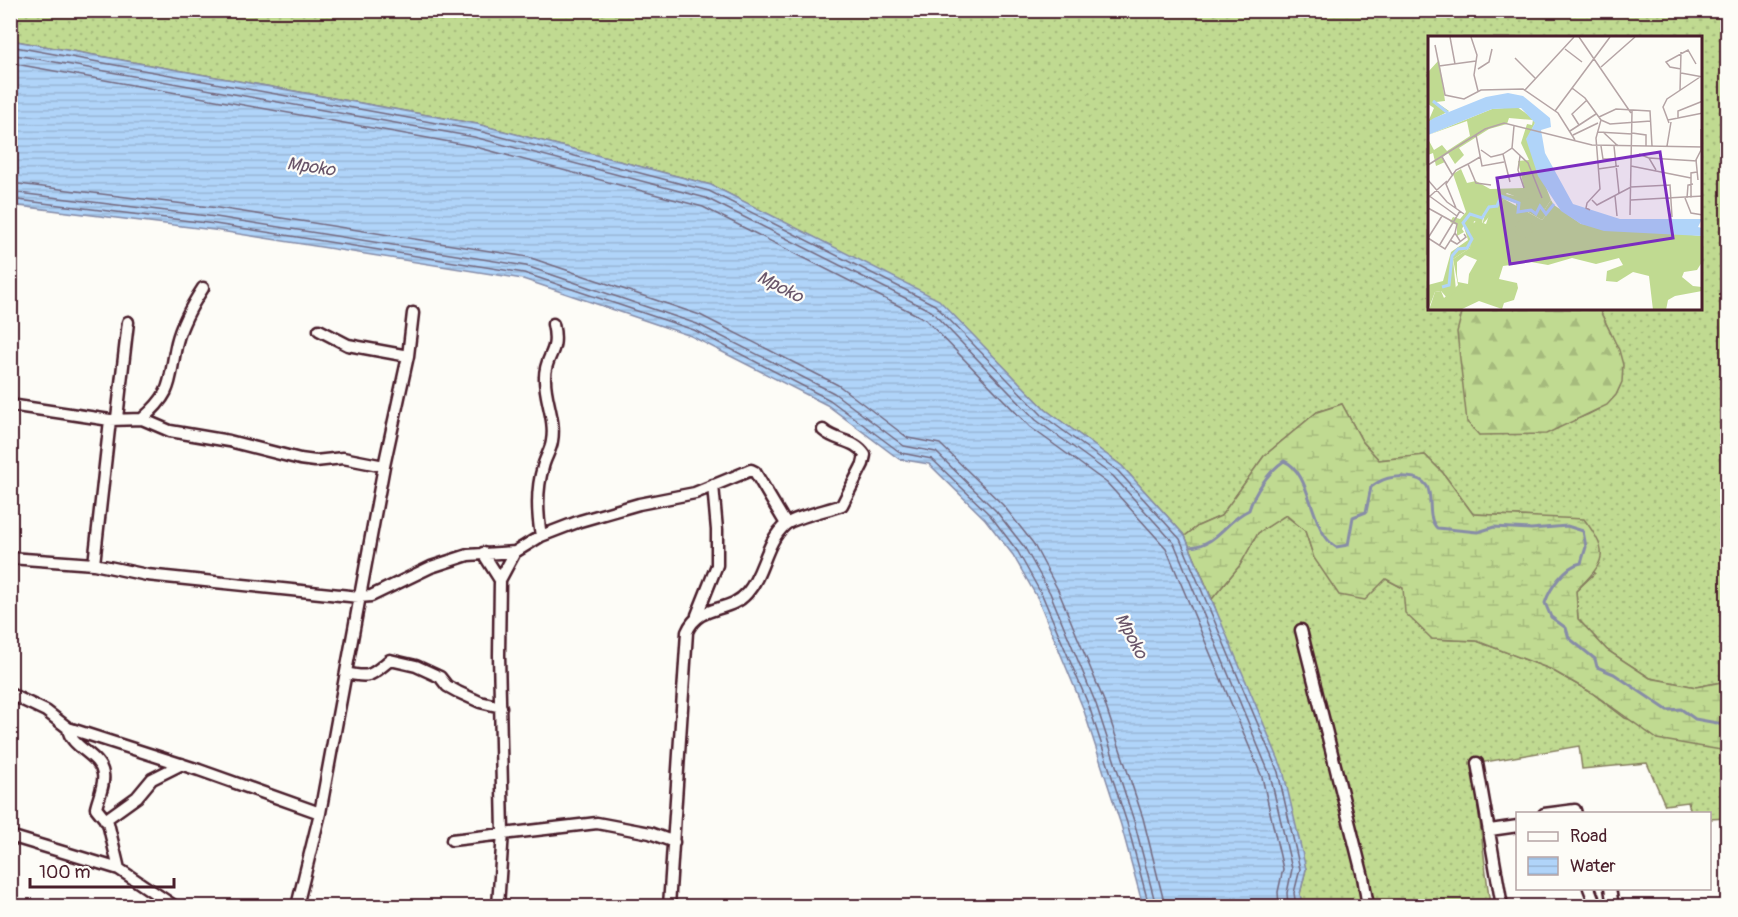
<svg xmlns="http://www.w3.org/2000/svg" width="1738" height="917" font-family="Pangolin,sans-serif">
<defs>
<pattern id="grass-dots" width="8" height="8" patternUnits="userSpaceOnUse" patternTransform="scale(1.5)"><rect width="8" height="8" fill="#c0da91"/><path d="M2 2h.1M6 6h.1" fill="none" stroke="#a6bb7d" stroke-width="1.8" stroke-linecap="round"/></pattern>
<pattern id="forest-firs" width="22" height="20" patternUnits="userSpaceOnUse" patternTransform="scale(1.5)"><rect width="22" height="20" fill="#c0da91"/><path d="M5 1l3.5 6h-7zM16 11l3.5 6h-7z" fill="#a6bb7d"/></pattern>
<pattern id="wetland-marsh" width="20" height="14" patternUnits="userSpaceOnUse" patternTransform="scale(1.5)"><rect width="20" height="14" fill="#c0da91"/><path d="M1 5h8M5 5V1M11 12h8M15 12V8" fill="none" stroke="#a6bb7d"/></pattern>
<pattern id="water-rules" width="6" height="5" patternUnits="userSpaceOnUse" patternTransform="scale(1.5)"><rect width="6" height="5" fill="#b0d4f9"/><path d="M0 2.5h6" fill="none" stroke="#99b6d6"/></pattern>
</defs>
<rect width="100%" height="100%" fill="#fdfcf7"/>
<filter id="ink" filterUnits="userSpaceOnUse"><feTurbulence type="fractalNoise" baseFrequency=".0167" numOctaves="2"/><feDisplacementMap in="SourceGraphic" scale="12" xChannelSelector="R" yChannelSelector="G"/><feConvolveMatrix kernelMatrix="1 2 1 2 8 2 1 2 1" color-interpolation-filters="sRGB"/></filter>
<g filter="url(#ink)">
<path fill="url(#grass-dots)" stroke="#857c5e" stroke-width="1.5" fill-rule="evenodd" d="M10 11H1727V681L1696 687 1650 678 1607 650 1578 619 1576 591 1595 573 1536 517 1473 514 1443 473 1425 455 1379 460 1362 441 1342 404 1317 412 1264 456 1221 516 1198 526 1185 536 1122 466 1046 410 939 301 711 185 477 124 11 40ZM1429 38H1700V309H1599C1622 356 1644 395 1579 418L1459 318 1463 309H1429Z
M1285 515 1305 531 1314 558 1386 579 1403 588 1432 639 1477 641 1550 669 1592 693 1625 718 1721 750 1727 748V818L1710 819V814L1691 813 1688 802 1665 805 1647 763 1582 769 1579 746 1473 764 1490 906H1302L1300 894 1306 869 1212 599 1240 565 1258 533Z"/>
<path fill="url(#forest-firs)" stroke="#857c5e" stroke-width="1.5" d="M1463 309H1599L1619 350 1623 365 1622 382 1616 395 1607 405 1546 434 1479 435 1467 422 1457 332Z"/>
<path fill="url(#wetland-marsh)" stroke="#857c5e" stroke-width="1.5" d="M1342 404 1362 441 1379 460 1425 455 1443 473 1473 514 1584 519C1610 554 1606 561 1576 591L1578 619 1607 650 1650 678 1696 687 1727 681V748L1721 750 1657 739 1592 693 1550 669 1477 641 1432 639 1405 613 1403 588 1386 579 1365 600 1339 595 1314 558 1305 531 1286 515 1258 533 1240 565 1212 599 1185 536 1198 526 1221 516 1264 456 1317 412Z"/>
<path fill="url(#water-rules)" stroke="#878ca7" stroke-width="1.5" d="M10 40 477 124 711 185 939 300 1046 410 1122 466 1185 536 1283 770 1306 869 1300 894 1302 906H1143L1121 825 1083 708 1038 599 1013 555 985 519 929 464 899 459 827 405 691 336 523 279 214 230 11 205Z"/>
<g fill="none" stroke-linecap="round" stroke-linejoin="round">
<path stroke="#73677d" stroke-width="1.5" d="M10 46 475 130 709 191 935 305 1042 415 1118 471 1180 539 1278 772 1300 869 1294 893 1296 906
M10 54 474 137 706 198 931 311 1036 420 1113 476 1174 543 1270 775 1292 869 1287 893 1288 906
M10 63 472 146 703 207 925 319 1030 427 1107 483 1166 548 1262 777 1283 869 1278 892 1279 906
M10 183 218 208 528 257 700 315 838 385 908 438 940 444 1003 505 1033 543 1058 590 1104 701 1143 818 1165 906
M10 192 216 217 526 266 697 324 834 393 904 446 936 452 996 511 1025 548 1050 593 1096 704 1134 821 1156 906
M10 199 215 224 524 273 694 330 830 400 901 453 932 459 990 515 1018 552 1043 597 1089 706 1127 823 1149 906"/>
<path stroke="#878ca7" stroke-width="3" d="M1190 547C1218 545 1225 521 1249 510 1254 493 1269 471 1284 461 1312 472 1310 532 1336 547L1348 545 1353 517 1366 512 1371 487C1383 478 1392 476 1407 477 1444 479 1421 512 1437 528L1478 532 1494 527 1531 529 1567 526 1583 531 1586 547 1581 563C1565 566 1550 588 1545 603L1551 617 1566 628 1569 638 1595 659 1597 667 1614 674 1667 710 1681 709 1695 719 1728 725"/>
<defs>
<path id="minor" d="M319 330 348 345 408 356
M10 405 110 420 142 419 170 431 229 441 300 459 315 461 343 458 384 466
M117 418 128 322
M142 419C175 391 168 381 177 342 182 322 192 305 203 288
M541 536C537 512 536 490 543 467 545 458 551 450 552 441 556 419 544 398 545 377 545 354 560 354 553 324
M483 553 500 580 499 655 503 832 498 906
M10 558 94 564 147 575 359 597 371 596 431 567 468 555 515 552 541 536 580 521 639 504 695 493 751 470 755 472 786 524
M94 564 110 420
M500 580 515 552
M697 615 717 565V530L713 485
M1301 630 1363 877 1368 906
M346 673C371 679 371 675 390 660L416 666 440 677 447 686 458 692 480 702 501 707
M10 694 46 711 68 728 199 770 320 813
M68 728C70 748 100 754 103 774 105 785 98 798 96 808L108 823 119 869 174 906
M1477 763 1502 906
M1544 814 1575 810 1576 814
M105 820 137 797 152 779 182 764
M1490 830 1518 826
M10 836 119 869
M452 840 597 823 650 833 674 842
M1589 888 1596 906
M1610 888 1613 906
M297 906 320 813 384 466 408 356 413 313
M669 906 687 632C699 603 729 614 747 593 764 574 765 543 785 525 794 517 829 510 842 505L863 464 865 455C855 439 836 442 823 430"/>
</defs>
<use href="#minor" stroke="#4a1f2b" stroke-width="15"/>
<use href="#minor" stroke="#fdfcf7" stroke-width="10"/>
</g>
</g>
<g text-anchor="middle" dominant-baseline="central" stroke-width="4.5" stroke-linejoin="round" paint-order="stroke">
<g font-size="18" font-style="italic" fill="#695569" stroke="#fdfcf7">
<text transform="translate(311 167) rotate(8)">Mpoko</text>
<text transform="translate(780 287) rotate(27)">Mpoko</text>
<text transform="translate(1131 636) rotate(62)">Mpoko</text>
</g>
</g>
<g transform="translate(1428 36)">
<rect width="274" height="274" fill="#fdfcf7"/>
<path d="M11 24 17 65 8 66 21 75 0 86 6 72 0 68V36ZM89 71 106 83 107 87 99 103 123 164 117 173 79 157 55 178H41L34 193 36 196 29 200V189L22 186 25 181 32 183 38 176 25 138 33 133 39 147 48 145 62 153 96 152 90 125 101 124 93 107 99 88 104 89 105 84 81 82 79 88 61 93 31 112 36 119 27 128 20 117 15 121 17 126 8 130 5 117 0 119V103L6 114 14 109 19 115 42 100 39 85 0 99 64 73ZM76 163 114 184 126 169 153 188 274 200V226L269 234 256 236 254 241 265 250 274 251V255L247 260 240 264 238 274H225L221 240 205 236 189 246 178 245 179 235 195 229 191 222 168 228 144 222 120 229 103 226 75 230 71 243 89 247 90 252 86 264 76 267 74 273 51 265 32 274H1L7 256 13 255 16 262 30 249 25 223 42 212 44 188 49 185 58 188 62 176ZM37 219 49 224 41 238 40 248 30 246 29 239V226Z" fill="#c0da91" fill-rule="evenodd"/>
<path d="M47 176 55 178 54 189 46 185 42 212 25 223 28 254 20 263 13 255 7 256 0 274V249L15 245 23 216 40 204 34 185ZM87 193a9 9 0 1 1 18 0a9 9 0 1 1-18 0Z" fill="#c0da91"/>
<path d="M73 157 102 163 107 168 111 166 117 173 123 164 126 169 114 184 100 176 89 177 88 167 76 163 54 189 59 171Z" fill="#c0da91"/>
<path d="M80 57 95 60 122 82 123 91 113 94 117 117 145 168 192 183H274L270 191 274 192V200L176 195 153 188 133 175 110 140 98 103 107 87 93 72 64 73 0 99V86L6 82 58 61Z" fill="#b0d4f9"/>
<path fill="none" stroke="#b0d4f9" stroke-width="3" d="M5 65 20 77M14 251 21 249 24 220 30 213 39 212 44 203 35 187 42 178 54 182 61 171 69 170 73 160 91 167 90 176 103 174 108 178 112 170 118 178 126 168"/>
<path fill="none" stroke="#b5a4a5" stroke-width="1.5" d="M22 1 27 28M43 1 49 19 46 39 50 55M151 1 203 77M7 9 17 59 36 63 53 54 95 53 130 77 147 104M137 13 154 26M87 22 107 42M11 30 48 25M173 31 207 1M50 33 61 26 64 13M253 33 242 31 238 26 260 14 268 28M253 37 275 41M144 52 157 62 173 84 168 102 172 153 159 167 158 172 162 174M97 54 146 1M252 55 253 16M127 75 182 1M171 81 188 73 222 75 224 110M250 83V75L275 65M173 84 182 88 223 85M240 84 275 77M241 87 235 71 239 63 272 41M151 89 144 78 159 64M142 95 168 78M170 96 204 98M175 96 190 110M204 97 218 99V110M48 99 54 130 76 126M145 99 170 87M173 110 175 123H185M186 110 191 157M239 110 243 86M84 112 100 127 114 162M53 114 63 121 75 118M211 118 221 122 228 134M92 120 90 134 96 152M14 121 25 140M52 121 40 128 48 147 63 149M221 122 269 125M0 129 57 93 76 87 164 109 275 111M203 130 263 142M170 133 191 130M0 144 19 166 36 178M270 144 268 124 273 114V93M82 146 75 118 84 112 86 90M0 159 29 180M187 160 189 180M1 161 19 145M257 162 263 177 275 179M259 162 260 149 265 148M263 162V137L269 136M164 164 169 169 203 151 242 149 244 181M203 164 275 160M0 172 29 188 27 197 32 205M28 172 18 148 28 134 40 128M202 179 204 75M0 202 17 213 27 197M0 202 14 180M22 204 29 208 38 201 36 198M11 210 32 175"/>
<path fill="#7b2cbf" fill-opacity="0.15" stroke="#7b2cbf" stroke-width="3" d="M232 116 245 202 82 228 69 142Z"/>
<rect width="274" height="274" fill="none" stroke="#4a1f2b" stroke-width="3"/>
</g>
<rect width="1738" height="917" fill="none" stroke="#fdfcf7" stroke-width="36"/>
<rect x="18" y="18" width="1702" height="881" fill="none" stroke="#4a1f2b" stroke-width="2" filter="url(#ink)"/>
<rect x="1516" y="812" width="195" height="78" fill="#fdfcf7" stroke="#b5a4a5" stroke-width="1.5"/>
<rect x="1528" y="832" width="30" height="9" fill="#fdfcf7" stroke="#b5a4a5" stroke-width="1.5"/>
<text x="1570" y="842" font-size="18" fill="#4a1f2b">Road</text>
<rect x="1528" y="857" width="30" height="18" fill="url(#water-rules)" stroke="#b5a4a5" stroke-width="1.5"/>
<text x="1570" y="872" font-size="18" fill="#4a1f2b">Water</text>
<path d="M30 878v9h144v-9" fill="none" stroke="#4a1f2b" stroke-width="3"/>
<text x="39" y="878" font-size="18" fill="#4a1f2b" stroke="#fdfcf7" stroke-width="4.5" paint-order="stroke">100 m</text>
</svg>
